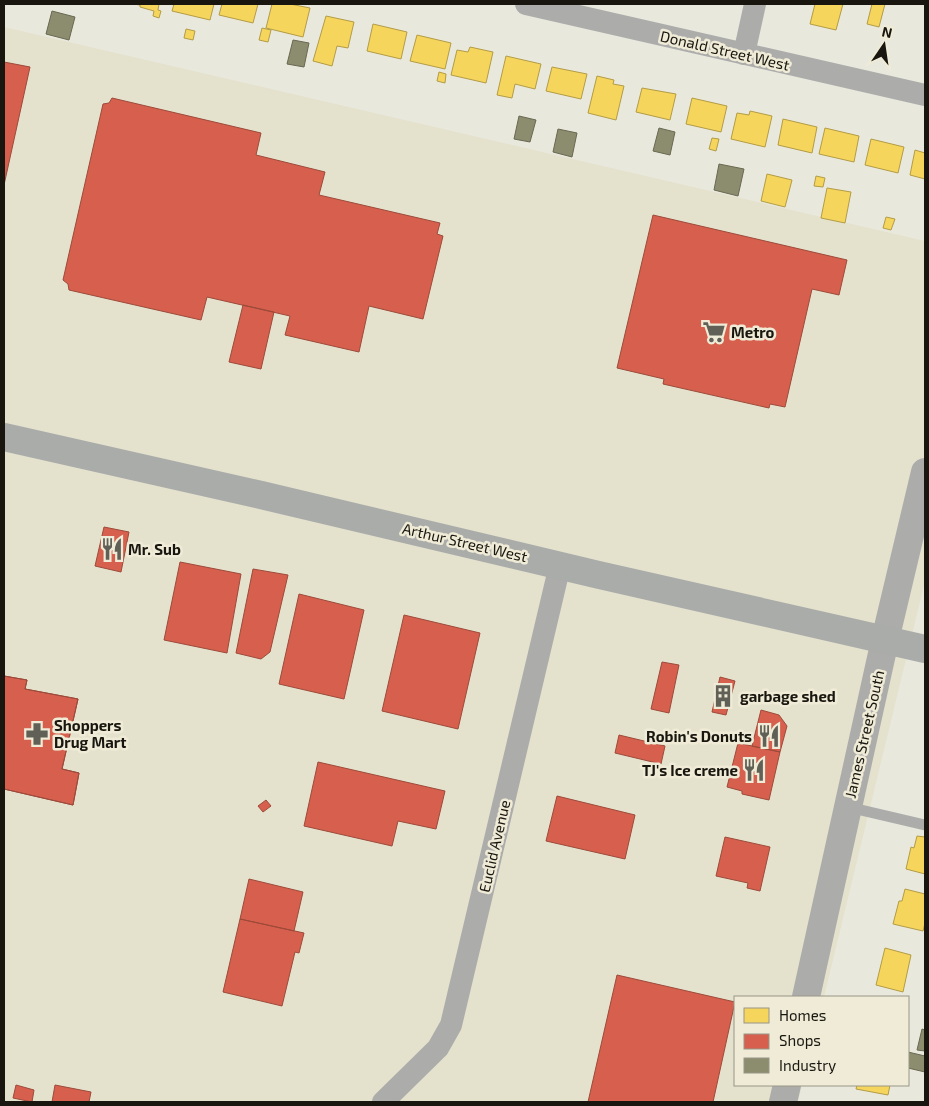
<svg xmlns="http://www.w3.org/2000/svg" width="929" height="1106" font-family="'Exo 2',sans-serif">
<rect width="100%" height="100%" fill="#e9e8dd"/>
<path fill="#e4e1cd" d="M4 27 925 241V581L824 997H735V1085H802L798 1102H4Z"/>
<path fill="#f6d55c" stroke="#b39c45" d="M133 4H159L158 10 161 11 159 18 153 16 154 11 140 7V5Z
M174 4H214L210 20 172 11Z
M222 4H258L253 23 219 15Z
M272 4H290L310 8 303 37 266 28Z
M815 4H843L836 30 810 24Z
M872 4H885L879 27 867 24Z
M326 16 354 22 348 48 337 46 332 66 313 61Z
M373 24 407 32 401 59 367 51Z
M262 28 271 30 268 42 259 40Z
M186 29 195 31 193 40 184 38Z
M417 35 451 43 445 69 410 61Z
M470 47 493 52 486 83 451 75 457 50 468 52Z
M506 56 541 64 535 89 515 84 512 98 497 95Z
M552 67 587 74 581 99 546 91Z
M439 72 446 74 445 83 437 81Z
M597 76 614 80 613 84 624 86 616 120 588 113Z
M642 88 676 94 670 120 636 112Z
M692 98 727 106 721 132 686 124Z
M750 111 772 116 765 147 731 139 737 113 749 115Z
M783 119 817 127 812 153 778 145Z
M825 128 859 136 854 162 819 154Z
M712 138 719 139 716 151 709 149Z
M871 139 904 147 898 173 865 165Z
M915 150 925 153V179L910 175Z
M767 174 792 180 785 207 761 201Z
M816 176 825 178 823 187 814 186Z
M827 188 851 192 845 223 821 218Z
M886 217 895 219 891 230 883 228Z
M917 836 925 837V874L906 869 911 847 914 848Z
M905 889 925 894V923L923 931 893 924 899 901H902Z
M885 948 911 955 903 992 876 985Z
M857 1085H890L888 1095 856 1089Z"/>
<path fill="#d6604d" stroke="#9d4a3a" d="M4 62 30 67 4 185Z
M112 98 261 133 256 155 325 172 319 195 440 223 437 234 443 236 423 319 369 306 359 352 285 335 290 316 207 297 201 320 69 290 68 284 63 280 103 104 109 103Z
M653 215 847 260 839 295 812 289 785 407 770 404 769 408 663 384 664 379 617 368Z
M243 305 274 312 261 369 229 362Z
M104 527 129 532 121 572 95 566Z
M180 562 241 574 227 653 164 640Z
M253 569 288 575 270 652 261 659 236 653Z
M299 594 364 610 344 699 279 684Z
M404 615 480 633 458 729 382 711Z
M662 662 679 665 669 713 651 709Z
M4 676 27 680 25 689 78 699 62 769 79 773 73 805 4 789Z
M4 676 27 680 25 689 78 699 62 769 79 773 73 805 4 789Z
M720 677 735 681 726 715 712 712Z
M761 710 779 715 787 726 780 752 752 746Z
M619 735 665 746 661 764 615 753Z
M738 743 780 752 769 800 742 794V791L727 787Z
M318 762 445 791 436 829 398 821 392 846 304 826Z
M557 796 635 815 625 859 546 841Z
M266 800 271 806 263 812 258 806Z
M725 837 770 847 760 891 747 888 748 883 716 876Z
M249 879 303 892 294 931 240 919Z
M240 919 304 933 299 953 295 952 282 1006 223 992Z
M617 975 735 1002 713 1102H588Z
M16 1085 34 1090 32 1102 13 1098Z
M55 1085 91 1092 89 1102H52Z"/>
<path fill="#8c8c6e" stroke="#696952" d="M52 11 75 17 69 40 46 34Z
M293 40 309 43 304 67 287 64Z
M519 116 536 120 530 142 514 139Z
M659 128 675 132 670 155 653 151Z
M558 129 577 133 572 157 553 152Z
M719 164 744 169 738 196 714 190Z
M922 1029 925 1030V1051L917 1050Z
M908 1052 925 1056V1072L908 1068Z"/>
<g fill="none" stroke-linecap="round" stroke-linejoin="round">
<path stroke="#acacab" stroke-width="11" d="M848 807 925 825"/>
<path stroke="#acacab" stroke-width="22" d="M526 4 925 95
M744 54 755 4
M383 1102 438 1048 451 1025 560 565"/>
<path stroke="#acacab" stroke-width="28" d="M806 997 885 640 925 472
M783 1102 787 1085"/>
<path stroke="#aaaca9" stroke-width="28" d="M4 437 261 495 599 575 925 649"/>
</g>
<defs>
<symbol id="supermarket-bare" viewBox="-9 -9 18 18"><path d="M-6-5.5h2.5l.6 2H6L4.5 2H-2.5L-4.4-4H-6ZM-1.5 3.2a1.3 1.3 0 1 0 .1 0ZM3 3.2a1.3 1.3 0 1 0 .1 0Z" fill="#616057" stroke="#efebd7" stroke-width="2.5" paint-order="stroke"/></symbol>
<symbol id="restaurant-bare" viewBox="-9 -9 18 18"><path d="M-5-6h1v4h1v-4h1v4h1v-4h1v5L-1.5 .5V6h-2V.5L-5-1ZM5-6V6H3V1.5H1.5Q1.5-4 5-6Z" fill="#616057" stroke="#efebd7" stroke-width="2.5" paint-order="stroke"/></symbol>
<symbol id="building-bare" viewBox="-9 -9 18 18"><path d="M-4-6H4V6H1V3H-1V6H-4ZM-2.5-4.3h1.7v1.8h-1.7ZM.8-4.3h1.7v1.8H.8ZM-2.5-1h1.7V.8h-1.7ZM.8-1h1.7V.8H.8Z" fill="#616057" stroke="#efebd7" stroke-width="2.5" paint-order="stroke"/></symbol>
<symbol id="pharmacy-bare" viewBox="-9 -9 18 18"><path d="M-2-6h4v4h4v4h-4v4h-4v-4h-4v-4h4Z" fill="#616057" stroke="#efebd7" stroke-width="2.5" paint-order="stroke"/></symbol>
</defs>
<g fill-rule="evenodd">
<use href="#supermarket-bare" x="698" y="316" width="32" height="32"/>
<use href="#restaurant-bare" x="96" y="533" width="32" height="32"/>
<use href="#building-bare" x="707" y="680" width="32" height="32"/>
<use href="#pharmacy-bare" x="21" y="718" width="32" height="32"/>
<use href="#restaurant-bare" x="753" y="720" width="32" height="32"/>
<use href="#restaurant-bare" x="738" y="754" width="32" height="32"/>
</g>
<g text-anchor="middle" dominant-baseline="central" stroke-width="5" stroke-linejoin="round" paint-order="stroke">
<g font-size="15" fill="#18160f" stroke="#efebd7">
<text transform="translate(725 50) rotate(13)">Donald Street West</text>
<text transform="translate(465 542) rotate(13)">Arthur Street West</text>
<text transform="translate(864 734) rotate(-77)">James Street South</text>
<text transform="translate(494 846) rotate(-77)">Euclid Avenue</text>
</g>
<g font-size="15" font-weight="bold" fill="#18160f" stroke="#efebd7" text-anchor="start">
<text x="731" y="332">Metro</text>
<text x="128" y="549">Mr. Sub</text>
<text x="740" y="696">garbage shed</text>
<text x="54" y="725">Shoppers<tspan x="54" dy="17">Drug Mart</tspan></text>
<text x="752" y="736" text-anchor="end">Robin's Donuts</text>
<text x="738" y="770" text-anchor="end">TJ's Ice creme</text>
</g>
</g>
<rect width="929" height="1106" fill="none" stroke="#18160f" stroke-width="10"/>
<rect x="734" y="996" width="175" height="90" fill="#efebd7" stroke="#999687"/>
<rect x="744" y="1008" width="25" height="15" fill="#f6d55c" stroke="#999687"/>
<text x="779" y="1021" font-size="15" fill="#18160f">Homes</text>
<rect x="744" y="1034" width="25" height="15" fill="#d6604d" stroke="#999687"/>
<text x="779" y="1046" font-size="15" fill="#18160f">Shops</text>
<rect x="744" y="1058" width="25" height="15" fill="#8c8c6e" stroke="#999687"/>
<text x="779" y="1071" font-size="15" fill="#18160f">Industry</text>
<g transform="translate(884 45) rotate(13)" stroke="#efebd7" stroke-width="4" paint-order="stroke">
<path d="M0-4L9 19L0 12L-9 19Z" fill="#18160f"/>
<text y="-8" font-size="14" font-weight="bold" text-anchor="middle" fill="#18160f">N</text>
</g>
</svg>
